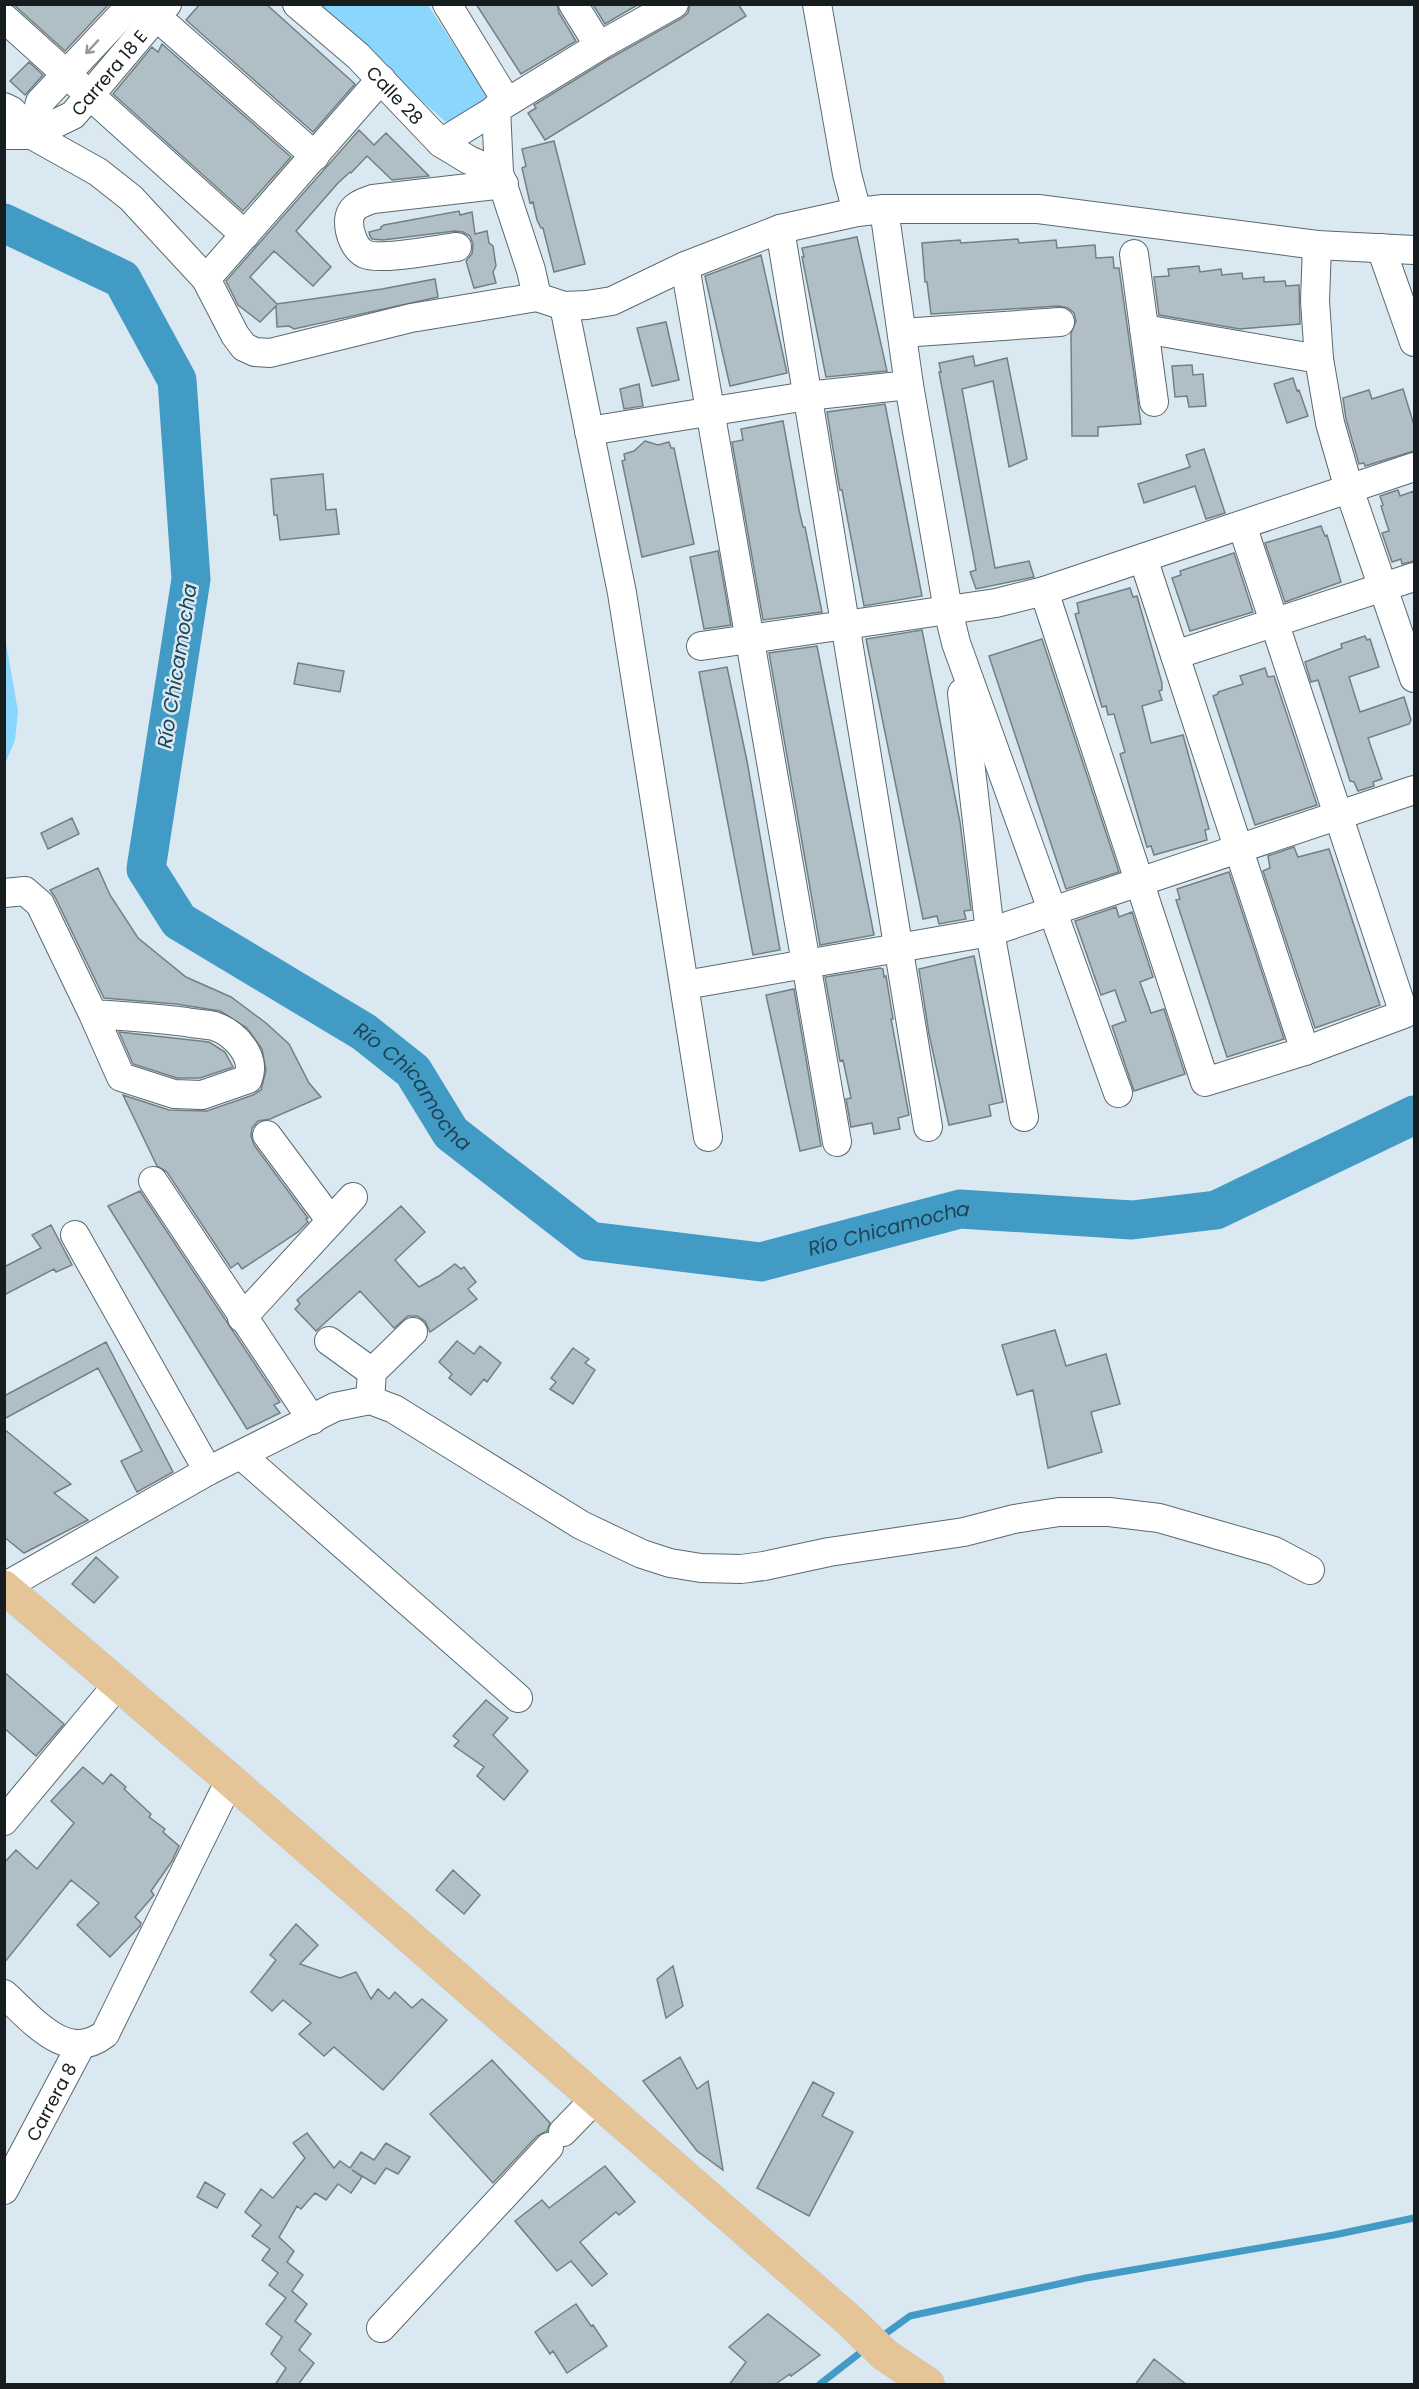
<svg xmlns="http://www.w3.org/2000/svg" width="1419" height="2389" font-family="Poppins,sans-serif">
<rect width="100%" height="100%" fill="#dae9f1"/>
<path fill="#8ad6fc" d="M313 5H428L489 99 447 123Z
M4 632 18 711 15 740 5 764Z"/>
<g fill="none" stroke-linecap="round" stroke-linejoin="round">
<path stroke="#419bc5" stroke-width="7" d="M881 2337 910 2316 1086 2278 1334 2235 1414 2218
M820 2384 865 2349"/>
<path stroke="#419bc5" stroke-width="39" id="s1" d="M4 223 122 279 177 380 191 579 146 869 179 921 364 1032 413 1071 451 1133 590 1241 761 1262 960 1209 1132 1220 1216 1210 1414 1115"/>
</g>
<path fill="#b0bfc6" stroke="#727f87" stroke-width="1.5" d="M13 4H109L65 51Z
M200 4H266L355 84 313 132 186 20Z
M476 4H557L559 13 576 41 521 74Z
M596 4H639L605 24 594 6Z
M690 4H738L746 16 545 140 528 113 536 108 534 105 607 60 682 18 688 13Z
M162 44 291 157 243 211 113 94 152 47 158 52Z
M29 62 43 75 25 95 10 81Z
M359 130 374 145 386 133 429 176 392 180 367 156 351 173 350 172 338 183 296 231 331 267 313 286 274 251 250 277 277 304 382 289 435 279 438 297 294 329 289 326 277 327 276 306 260 322 238 305 226 281Z
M554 141 585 264 554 272 543 228H541L537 220 533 202 530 203 522 168 526 166 522 149Z
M459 211 460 215 472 212 475 234 487 231 489 243 493 246 496 266 493 272 496 283 474 288 466 261 472 254 473 244 470 236 463 232 455 231 383 240 372 239 370 236 369 232 381 229V227L384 225Z
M857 237 887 371 826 377 802 257H804L802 248Z
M1018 239 1019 243 1056 240 1057 248 1095 245 1096 258 1113 257 1114 268H1119L1141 424 1098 427V436H1072L1071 333 1076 321 1074 313 1068 308 1059 306 931 314 927 282H925L922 243 960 240 961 243Z
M761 255 787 373 730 386 705 276Z
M1199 266 1200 272 1221 269 1222 275 1242 273 1243 279 1264 277V282L1285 281 1286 286 1299 285 1300 324 1240 329 1159 315 1154 277 1169 276 1168 269Z
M666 322 679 380 652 386 637 328Z
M973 356 975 366 1007 358 1027 459 1009 467 993 381 962 389 995 568 1029 561 1034 577 976 589 970 572 976 570 939 372H941L939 363Z
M1192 365 1193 375 1203 374 1206 406 1189 407 1187 396 1175 397 1172 366Z
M1293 378 1297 391 1299 390 1308 416 1287 423 1274 384Z
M639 384 643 406 624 409 620 389Z
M1403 389 1414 425V451L1365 466 1364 463 1359 464 1346 419 1343 398 1369 390 1372 399Z
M885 404 922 596 864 606 842 490H840L838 479 827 412Z
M783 421 799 510 803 527H805L822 612 763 620 732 442 743 440 741 429Z
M645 441 658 445 669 442 671 448H674L694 544 642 557 622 461 625 460 624 454 634 451Z
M1204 449 1225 513 1206 519 1195 486 1144 503 1138 484 1190 467 1186 455Z
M323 474 326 510 336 509 339 534 280 540 277 515H274L271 479Z
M1398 490 1400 496 1414 491V561L1402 564 1401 559 1392 562 1382 533 1389 531 1381 506 1383 505 1380 496Z
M1321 526 1325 536 1327 535 1341 582 1285 602 1265 543Z
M718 551 731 625 704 629 690 557Z
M1234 553 1253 612 1190 631 1172 578 1181 575 1180 571Z
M1130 588 1133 597 1137 596 1162 683V690L1159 691 1162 700 1142 706 1151 743 1183 735 1209 829 1205 830 1207 840 1154 855 1151 846 1147 847 1120 754 1125 752 1114 714 1108 715 1106 706 1102 707 1075 614 1079 613 1077 603Z
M922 630 960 822 971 910 964 911 966 919 939 924 937 916 923 919 866 639Z
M1365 636 1367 640 1370 639 1379 667 1349 677 1360 712 1404 697 1411 720 1409 724 1368 738 1382 779 1373 782 1374 786 1358 791 1354 782 1350 781 1318 680 1311 682 1305 662 1342 648 1341 644Z
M1042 639 1119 872 1066 889 989 656Z
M817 646 874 935 820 945 769 653Z
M298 663 344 671 340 692 294 684Z
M727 667 747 761 780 950 753 955 699 672Z
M1265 668 1268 677 1274 676 1317 805 1255 825 1213 696 1218 694V692L1243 684 1240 676Z
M72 818 79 834 48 849 41 833Z
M1294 847 1298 857 1329 849 1380 1005 1315 1028 1263 871 1270 868 1268 856Z
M98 868 110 895 138 938 186 977 231 997 266 1023 289 1044 309 1083 321 1097 270 1119 258 1121 252 1128 251 1136 254 1145 308 1218 306 1219 308 1222 298 1232 242 1269 238 1263 231 1268 167 1172 157 1166 123 1095 169 1110 207 1111 253 1095 261 1090 266 1070 262 1049 247 1028 220 1011 176 1004 104 998 55 897 50 890Z
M1229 872 1284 1039 1227 1057 1176 900 1180 899 1177 889Z
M1116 907 1119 917 1132 912 1153 977 1140 982 1151 1013 1164 1009 1185 1074 1134 1091 1112 1026 1126 1021 1115 990 1101 995 1075 921Z
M974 956 1003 1102 989 1105 991 1116 949 1125 929 1034 919 969Z
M880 968 883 969 884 977 886 976 893 1019H891L909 1115 898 1118 900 1129 874 1134 872 1123 851 1127 846 1099 851 1098 843 1060 840 1061 825 977Z
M794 989 821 1146 800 1151 766 995Z
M119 1032 209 1042 225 1052 233 1067 200 1078H177L133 1064Z
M140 1191 280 1402 274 1405 280 1413 247 1429 108 1206Z
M401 1206 425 1232 395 1260 419 1287 439 1276 455 1264 461 1269 464 1267 476 1282 468 1289 477 1299 430 1332 425 1321 417 1316H408L394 1328 360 1291 316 1331 295 1309 300 1304 297 1300Z
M51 1225 72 1265 56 1272 54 1269 4 1295V1267L41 1248 32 1235Z
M1055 1330 1066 1366 1106 1354 1120 1404 1091 1412 1102 1452 1048 1468 1033 1390 1017 1395 1002 1345Z
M457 1341 474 1354 480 1346 501 1363 487 1382 484 1379 471 1395 449 1378 452 1374 439 1362Z
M106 1342 173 1472 137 1492 121 1461 142 1451 98 1368 4 1419V1396Z
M573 1348 589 1359 585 1363 595 1370 573 1404 550 1389 556 1382 551 1378Z
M4 1429 71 1484 54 1493 88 1520 24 1553 4 1537Z
M96 1557 118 1577 94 1603 72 1584Z
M4 1672 64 1724 36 1756 4 1728Z
M486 1700 508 1718 493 1735 528 1771 504 1800 477 1776 484 1767 454 1746 459 1741 453 1736Z
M83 1767 103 1784 111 1774 126 1787 124 1789 151 1814 149 1817 165 1829 163 1832 179 1846 172 1861 151 1891 154 1895 135 1917 141 1923 140 1926 110 1957 77 1925 99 1903 71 1880 4 1963V1863L16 1850 37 1869 74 1823 51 1801Z
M453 1870 480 1895 464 1914 436 1890Z
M296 1924 318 1945 300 1964 340 1978 356 1972 371 1999 378 1989 389 1999 395 1992 412 2008 422 1999 447 2020 383 2090 334 2047 324 2056 299 2034 311 2023 283 2000 272 2011 251 1992 276 1960 270 1955Z
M673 1966 683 2006 666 2018 657 1979Z
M680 2057 697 2089 708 2081 723 2170 697 2151 643 2081Z
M492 2060 550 2123 547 2131 537 2136 493 2183 430 2114Z
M813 2082 834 2093 822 2116 853 2132 809 2216 757 2188Z
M307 2133 334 2168 340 2161 350 2168 361 2152 374 2160 386 2143 410 2157 398 2174 386 2168 375 2184 352 2170 362 2177 351 2193 338 2184 326 2200 315 2193 301 2209 297 2206 279 2237 294 2251 287 2262 303 2275 292 2291 307 2304 295 2321 311 2334 299 2350 314 2363 298 2385H275L286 2368 271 2354 282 2337 266 2324 286 2298 269 2285 278 2273 262 2260 270 2249 252 2236 261 2225 245 2212 261 2189 273 2198 305 2158 293 2143Z
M605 2166 635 2202 619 2215 616 2212 580 2242 607 2274 592 2286 571 2261 557 2271 515 2221 542 2200 549 2208Z
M205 2182 225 2194 217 2208 197 2197Z
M576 2304 591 2326 593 2325 607 2346 567 2373 553 2351 550 2354 535 2332Z
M768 2314 820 2355 791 2376 790 2374 774 2385H729L746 2362 729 2347Z
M1154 2359 1187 2385H1135Z"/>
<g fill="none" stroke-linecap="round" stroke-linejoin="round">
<defs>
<g id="minor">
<path d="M142 4 315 156"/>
<path id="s2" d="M297 4 358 56 441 143 469 160 499 173"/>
<path d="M447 4 507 102"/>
<path d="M573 4 599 46"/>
<path d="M817 4 847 174 857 212"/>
<path d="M4 18 245 235"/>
<path d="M4 107 12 111 32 135 98 172 131 198 206 279 235 335 244 347 255 352 270 353 411 318 537 297"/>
<path d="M496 108 499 173 531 270 537 297 564 306 587 305 612 301 685 266 780 229 857 212 884 209H1038L1317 245 1414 250"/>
<path id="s3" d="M4 135H32L73 115 167 4"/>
<path d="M32 135 40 102 132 4"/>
<path d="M441 143 599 46 674 4"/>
<path d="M884 209 909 385 948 610 956 643 1118 1093"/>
<path d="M780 229 928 1127"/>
<path d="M1317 245 1315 301 1319 359 1330 423 1349 489 1414 678"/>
<path d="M457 247C439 249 380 261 365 254 355 249 349 234 349 222 349 207 361 203 373 199L504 184"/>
<path d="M1381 248 1414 342"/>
<path d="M1134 254 1154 402"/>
<path d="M685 266 837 1142"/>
<path d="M206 279 381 79"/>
<path d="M564 306 622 593 708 1137"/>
<path d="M1144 329 1319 359"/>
<path d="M902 333 1060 322"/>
<path d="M589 431 807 396 909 385"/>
<path d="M1143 558 1305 1051"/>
<path d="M1044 591 1205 1082 1305 1051 1404 1014 1242 525"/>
<path d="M701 646 996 603 1044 591 1414 467"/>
<path d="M1175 655 1414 577"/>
<path d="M962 693 990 932 1024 1117"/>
<path d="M4 893 25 891 40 904 93 1014 121 1077 174 1094 202 1095 248 1079C257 1057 235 1033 214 1026 205 1024 195 1024 186 1022 155 1018 124 1016 93 1014"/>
<path d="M685 985 990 932 1414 790"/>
<path d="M267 1135 331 1221"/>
<path d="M153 1181 312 1420"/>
<path d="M75 1235 208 1471"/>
<path d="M242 1318 353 1197"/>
<path d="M329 1341 372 1372"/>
<path d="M370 1400 372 1372 413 1332"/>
<path d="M241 1455 518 1698"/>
<path d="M4 1587 208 1471 335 1407 370 1400 394 1409 581 1525 642 1554 670 1563 701 1568 741 1569 764 1566 829 1552 964 1532 1014 1519 1059 1512H1109L1159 1518 1274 1551 1310 1570"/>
<path d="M4 1821 118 1684"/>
<path d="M4 1994C32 2019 66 2064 105 2034L230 1780"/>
<path d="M563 2132 595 2099"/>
<path id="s4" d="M4 2190 81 2045"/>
<path d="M381 2328 549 2147"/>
</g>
<path id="major" d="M4 1587 230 1780 850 2321 885 2355 928 2384"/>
</defs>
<use href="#minor" stroke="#5b686f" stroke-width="30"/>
<use href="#major" stroke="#c7c9c9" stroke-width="34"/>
<use href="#minor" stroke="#fff" stroke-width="28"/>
<use href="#major" stroke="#e5c498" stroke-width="33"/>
</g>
<defs><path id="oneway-shaft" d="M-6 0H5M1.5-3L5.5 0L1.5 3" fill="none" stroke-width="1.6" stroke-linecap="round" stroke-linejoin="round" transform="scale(1.5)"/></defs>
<use stroke="#97999a" href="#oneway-shaft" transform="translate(92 47) rotate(133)"/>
<g text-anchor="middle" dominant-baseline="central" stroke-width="5" stroke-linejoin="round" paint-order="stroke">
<g font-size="18" fill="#171c1f" stroke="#dae9f1">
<text stroke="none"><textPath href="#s3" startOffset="129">Carrera 18 E</textPath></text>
<text stroke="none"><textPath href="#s2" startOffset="134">Calle 28</textPath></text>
<text stroke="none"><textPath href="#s4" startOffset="100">Carrera 8</textPath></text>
</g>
<g font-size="20" font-style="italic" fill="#1e4457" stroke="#dae9f1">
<text transform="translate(177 666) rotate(-81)">Río Chicamocha</text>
<text stroke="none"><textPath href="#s1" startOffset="1090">Río Chicamocha</textPath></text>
<text stroke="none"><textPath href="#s1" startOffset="1632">Río Chicamocha</textPath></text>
</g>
</g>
<rect width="1419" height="2389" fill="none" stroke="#171c1f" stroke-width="12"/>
</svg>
